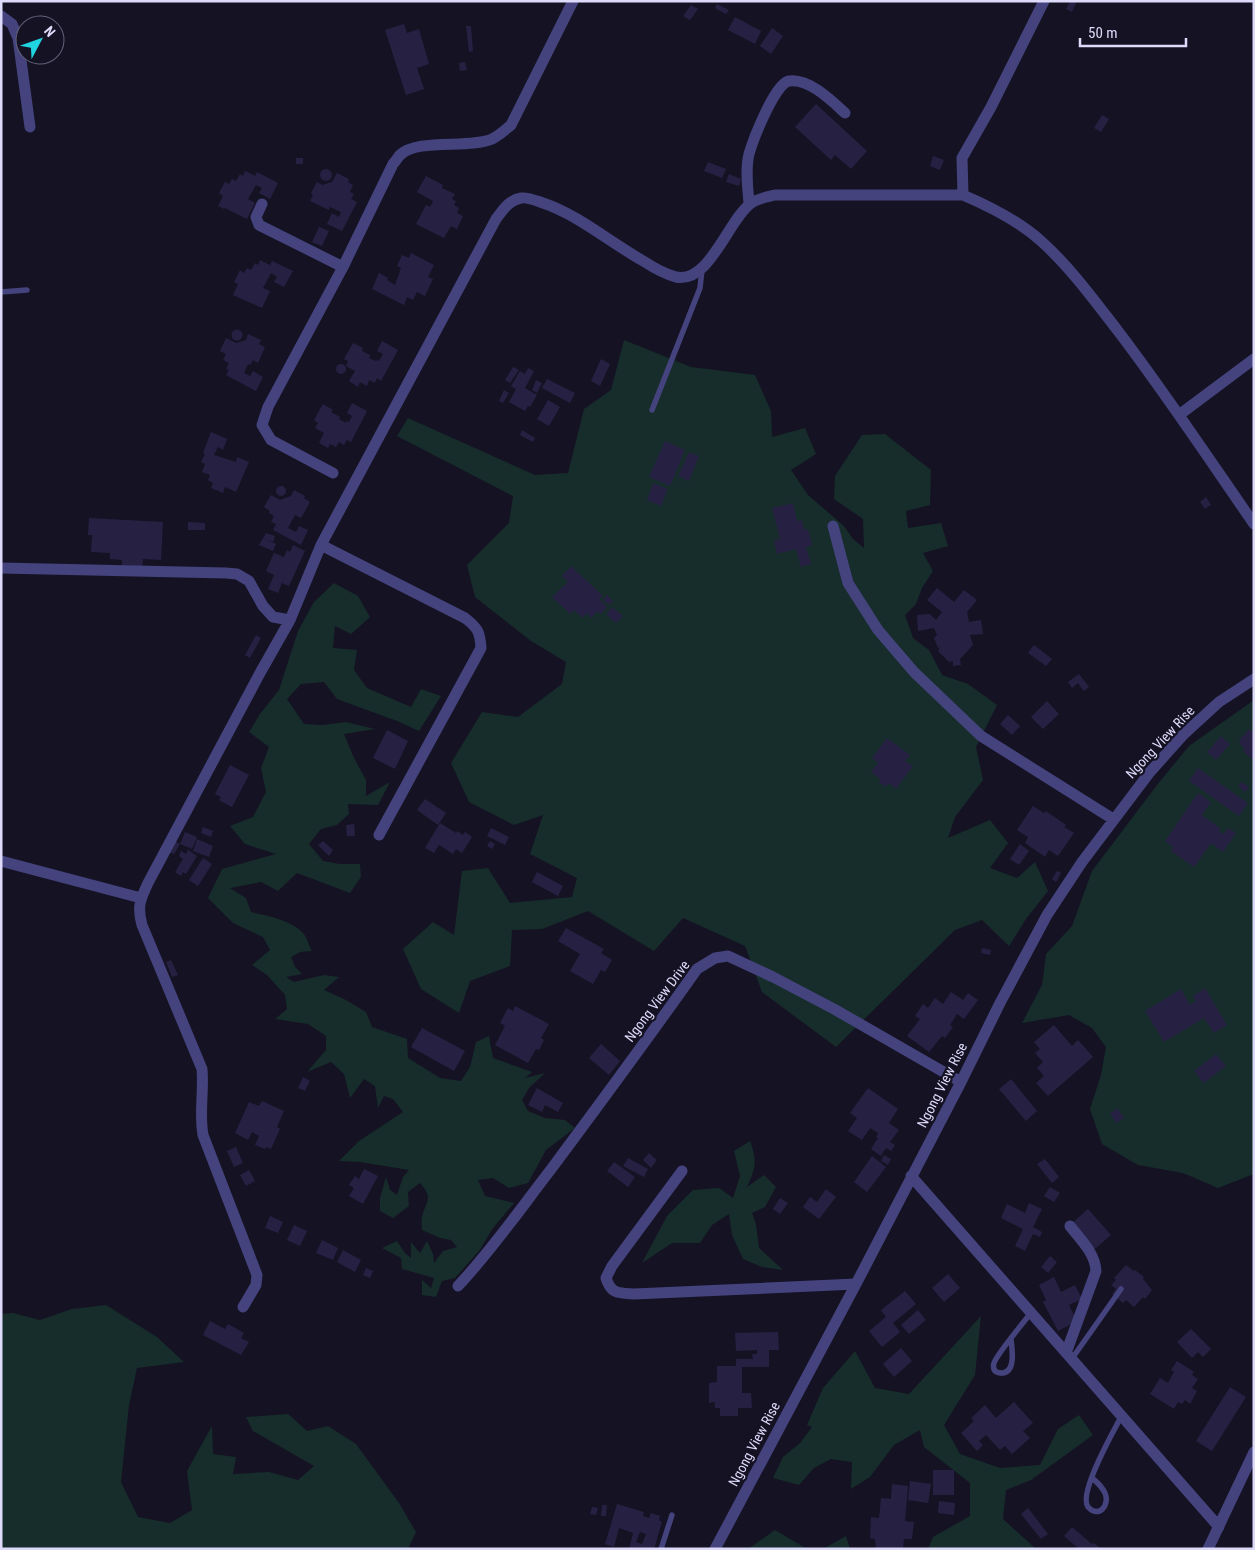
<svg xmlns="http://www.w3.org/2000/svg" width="1255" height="1550" font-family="'Roboto Condensed',sans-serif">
<rect width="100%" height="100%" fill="#151224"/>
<path fill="#162d2b" d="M624 340 691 367 755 375 771 411 772 437 805 428 816 454 791 470 808 495 844 526 853 539 864 548 863 519 834 499 835 476 862 435 885 434 931 470 930 505 906 511 908 528 941 523 948 546 923 553 933 571 922 588 916 604 905 615 913 638 929 650 942 675 968 684 997 705 976 747 983 780 955 817 948 838 990 820 1008 843 990 868 1017 878 1035 862 1048 891 1026 919 1009 946 982 920 955 930 836 1047 762 992 745 946 683 918 654 951 588 911 542 929 512 930 510 966 470 981 459 1013 421 989 403 949 433 922 454 935 462 871 488 868 510 903 572 897 577 878 530 854 543 815 514 825 469 802 451 763 482 712 518 717 562 684 566 662 531 641 475 597 467 565 509 523 513 496 397 436 408 418 535 475 568 473 584 409 611 390Z
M334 583 358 596 370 617 351 634 335 626 333 648 357 650 354 670 367 688 411 707 421 689 441 696 419 731 397 721 337 699 324 682 301 684 287 699 304 724 322 725 346 722 375 729 344 734 354 758 366 780V796L390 782 378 805 348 804 349 814 337 825 321 829 309 844 323 861 340 864H360L361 877 350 893 297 873 278 891 261 882 230 888 246 898 251 912C268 916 291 920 303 933 307 937 309 946 312 951L300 952 291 957 295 967 302 974 286 977 294 982 324 975 339 977 324 990 346 1000 366 1012 372 1027 407 1039 408 1058 440 1078 461 1081 470 1067 476 1042 489 1036 493 1058 532 1072 525 1078 545 1073 529 1088 522 1100 528 1111 545 1118 565 1120 575 1128 546 1150 528 1183 509 1188 493 1178 478 1180 485 1196 514 1203 493 1228 479 1251 455 1278 442 1281 436 1297 422 1295V1280L431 1288 434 1278 402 1269 401 1258 382 1248 397 1241 405 1253 411 1258V1242L420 1253 427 1241 433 1254 434 1263 443 1251 457 1247 451 1240 440 1238 422 1230C422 1226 421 1221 422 1217 426 1200 434 1199 420 1183L408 1192 409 1206 393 1218 380 1211V1198L386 1177 390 1190 397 1195 403 1177 409 1170 360 1162 339 1161 359 1141 403 1112 393 1099 384 1096 378 1108 375 1086 364 1079 350 1098 344 1074 331 1062 307 1072 326 1050V1036L308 1024 275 1019 287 1009 285 995 267 975 252 965 270 950 263 937 233 923 208 898 222 869 276 854 245 844 230 826 253 817 266 792 261 768 269 747 249 732 260 714 279 690 298 631 314 602Z
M1254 700V1174L1218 1188 1183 1173 1138 1165 1102 1144 1090 1109 1101 1075 1106 1047 1092 1028 1069 1015 1022 1023 1042 985 1046 954 1072 926 1092 871 1157 785 1189 746Z
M750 1141C757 1160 756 1168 747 1187L764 1175 776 1187 765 1207 752 1213 756 1224 759 1248 783 1270 762 1267 743 1259 732 1235 729 1214 712 1225 700 1243H672L642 1263 667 1216 693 1190 719 1188 733 1198 740 1176 734 1151Z
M106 1305 157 1337 184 1362 137 1368 129 1405 121 1482 138 1517 170 1523 192 1510 187 1471 212 1426 213 1454 236 1457 233 1474 269 1472 298 1480 314 1466 253 1431 246 1417 288 1414 307 1431 328 1426 356 1444 399 1503 416 1532 408 1549H1V1314L13 1313 40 1320 72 1309Z
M981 1316 975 1375 944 1425 960 1454 1000 1468 1040 1465 1058 1429 1079 1415 1093 1435 1031 1480 1006 1490 1003 1519 1036 1549H928L933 1537 970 1516V1483L924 1447 920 1430 894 1445 870 1477 851 1489 852 1462 831 1459 814 1468 799 1485 773 1478 783 1457 800 1443 812 1427 807 1425 823 1388 855 1351 875 1388 909 1394Z
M775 1530 807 1549H748Z
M846 1536 850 1549H823Z"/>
<path fill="#262142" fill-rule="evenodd" d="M1070 1H1077L1072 12 1066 9Z
M717 4 729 10 726 14 715 8Z
M691 5 698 9 690 20 683 16Z
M735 17 761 31 755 44 728 30Z
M404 24 407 33 419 29 429 64 417 68 424 89 406 95 385 30Z
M466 26H471L473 51 469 52Z
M772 28 783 36 771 54 760 46Z
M465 62 467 70 460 71 459 63Z
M816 104 867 151 851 169 835 155 831 160 795 127Z
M1102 115 1109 119 1101 132 1094 128Z
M933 156 944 160 940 170 930 166Z
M296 158H303V164H296Z
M708 162 726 169 722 178 704 171Z
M320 175a6 6 0 1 1 12 0a6 6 0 1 1-12 0Z
M245 171 255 176 257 172 278 183 270 199 259 193 262 188 256 185 248 199 255 203 247 219 225 208 224 209 218 206 223 196 219 193 225 182 229 184 232 179 236 181 240 174 243 176Z
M337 173 349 179 348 182 353 185 350 192 354 194 351 199 357 202 342 231 327 224 332 213 339 217 341 212 330 207 329 210 310 201 313 195 311 193 317 182 322 185 332 182Z
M729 174 741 179 739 186 726 182Z
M426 176 443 185 442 188 455 194 452 199 456 201 454 205 459 208 457 213 463 216 457 229 451 226 444 238 416 224 426 205 430 207 433 201 417 192Z
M319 227 329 231 322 246 312 242Z
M411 253 434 265 428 277 433 279 425 296 417 292 413 300 407 297 404 305 372 289 379 273 388 278 387 280 395 285 401 268 397 266 402 255 409 258Z
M260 260 270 265 272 261 293 271 284 287 274 282 277 277 271 273 263 288 270 291 262 308 233 295 238 284 234 282 240 270 244 273 247 268 251 270 255 263 258 265Z
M231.5 335a5.5 5.5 0 1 1 11 0a5.5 5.5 0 1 1-11 0Z
M248 334 261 340 259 344 265 347 258 363 253 360 250 365 248 364 244 373 250 376 253 371 263 377 256 391 226 375 229 370 226 369 229 363 223 360 226 354 220 351 226 338 236 343 246 340Z
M382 341 398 350 381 381 377 378 375 383 369 380 367 386 360 382 358 387 349 381 355 371 346 366 348 361 344 359 353 343 363 348 362 351 370 355 369 358 376 361 377 360 379 361 383 354 377 351Z
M601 359 610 364 600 386 591 381Z
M336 369a5 5 0 1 1 10 0a5 5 0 1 1-10 0Z
M513 367 519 370 510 383 505 380Z
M528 368 534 371 525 388 537 395 530 407 528 406 525 411 509 402 516 389 511 386 520 371 525 374Z
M547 379 575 393 570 403 542 388Z
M536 380 542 383 537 393 532 390Z
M504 390 509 393 503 403 499 401Z
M548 400 560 407 549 426 537 419Z
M352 403 367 411 351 442 347 440 344 445 339 442 336 447 330 444 328 448 319 443 324 433 315 428 318 423 314 420 323 404 333 410 331 412 340 417 339 419 346 423V421L349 422 352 416 347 413Z
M522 430 535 438 533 442 520 435Z
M211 432 227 439 223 450 218 447 214 455 236 462 237 457 249 462 236 492 225 487 223 493 211 488 213 483 208 480 210 475 202 472 205 464 201 462 205 454 203 453Z
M665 441 685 450 670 486 649 477Z
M689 452 699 456 689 481 678 476Z
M653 483 668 489 661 506 647 500Z
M276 491a5 5 0 1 1 10 0a5 5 0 1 1-10 0Z
M294 490 305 496 304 498 310 502 301 518 295 515 288 528 296 532 299 526 308 530 301 545 273 530 276 524 271 522 274 516 269 513 270 511 264 507 271 495 280 500 291 496Z
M1206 497 1211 505 1205 509 1200 502Z
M793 503 797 521 802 520 804 530 808 529 812 545 806 547 811 564 801 567 796 549 777 554 774 540 780 539 772 508Z
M89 518 163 522 161 560 143 559 142 571 122 569V560L110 559V553L91 552 92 535H88Z
M188 522 205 523V530H188Z
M266 533 275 536 273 542 265 539 276 544 273 551 259 545Z
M293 545 305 551 289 586 282 583 278 593 268 589 274 575 266 571 274 553 284 557 287 550 290 552Z
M571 566 603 596 599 599 607 607 601 614 598 611 591 618 587 613 583 618 574 610 570 614 552 597 568 582 562 576Z
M937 588 954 602 964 590 977 600 967 612 969 622 981 620 983 634 970 635 973 645 960 659 961 665 953 666V661L949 662 938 651 940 647 938 648 934 638 937 635 934 628 918 631 917 615 930 614 936 620 942 612 927 600Z
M607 595 613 601 609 605 603 600Z
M612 607 623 616 616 623 606 614Z
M256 635 261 638 250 658 245 655Z
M1034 645 1052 659 1046 666 1028 653Z
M1079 674 1089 687 1084 691 1078 683 1072 688 1068 682Z
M1047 701 1059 714 1043 729 1031 717Z
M1008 715 1020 726 1012 735 1000 724Z
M1249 729 1254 733V761L1243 751 1245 749 1239 743 1241 741 1239 740Z
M387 730 408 741 395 769 373 758Z
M1221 736 1230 744 1216 760 1207 752Z
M887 738 910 755 905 761 913 766 896 789 889 783 886 787 879 782 880 779 871 772 878 763 872 758Z
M230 765 249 775 232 807 219 800 221 797 215 794Z
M1198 768 1248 803 1239 816 1189 781Z
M1242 782 1249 787 1245 792 1238 786Z
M1198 793 1211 802 1202 815 1221 829 1219 831 1224 834 1228 828 1236 833 1223 852 1211 843 1194 867 1171 851 1173 847 1165 841Z
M425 799 446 813 438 825 417 810Z
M1033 806 1044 813 1046 811 1066 825 1064 827 1074 833 1058 856 1049 850 1045 857 1025 843 1028 837 1017 830Z
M440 823 456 833 457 831 463 835 465 832 472 837 462 853 456 849 453 854 439 845 434 853 425 848Z
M354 824 355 836H347L346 825Z
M203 827 213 831 211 837 201 833Z
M491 828 509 837 505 845 487 836Z
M185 832 197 837 192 849 180 844Z
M197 839 213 846 209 857 193 851Z
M175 841 180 844 174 854 169 852Z
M323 841 333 850 329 856 318 845Z
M490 841 495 844 492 849 487 846Z
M1020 844 1029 851 1019 865 1010 859Z
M188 850 197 856 186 874 183 872 181 876 175 872 183 859 179 856 181 851 186 854Z
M203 858 212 864 198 886 189 880Z
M1057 871 1061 873 1056 882 1052 879Z
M537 872 563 886 558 896 532 882Z
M566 928 604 949 601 953 612 960 605 972 601 970 593 984 570 971 580 954 558 941Z
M982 948 991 950 990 955 981 953Z
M171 960 178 975 172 977 166 962Z
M1205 988 1227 1025 1214 1033 1204 1018 1164 1042 1145 1011 1181 989 1190 1005 1196 1001 1193 996Z
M951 992 963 1000 968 993 978 1000 964 1019 957 1014 950 1025 953 1027 945 1038 942 1036 929 1052 907 1036 920 1019 915 1016 923 1004 928 1008 935 998 943 1004Z
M515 1006 549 1024 541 1038 544 1040 539 1050 536 1049 528 1063 495 1045 505 1026 500 1023 508 1008 513 1011Z
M1054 1025 1072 1046 1078 1040 1093 1057 1048 1096 1036 1083 1044 1076 1037 1068 1043 1062 1035 1053 1040 1049 1034 1042Z
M422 1028 465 1051 454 1071 411 1047Z
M601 1044 620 1061 609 1075 589 1058Z
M1216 1054 1226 1066 1204 1083 1194 1071Z
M303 1077 310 1081 305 1091 298 1088Z
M1011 1079 1037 1111 1026 1121 999 1089Z
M537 1088 563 1103 558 1112 545 1105 542 1112 528 1105Z
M868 1088 898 1109 889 1123 899 1130 890 1142 895 1145 891 1151 886 1148 881 1156 871 1149 878 1138 876 1137 878 1133 870 1128 862 1140 848 1131 857 1118 850 1113Z
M262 1101 284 1111 277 1127 280 1129 271 1149 266 1147 265 1149 255 1145 259 1136 252 1132 248 1140 235 1133 249 1102 259 1106Z
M1117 1108 1124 1118 1116 1123 1110 1114Z
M236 1147 243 1163 234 1167 227 1151Z
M649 1153 657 1160 651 1168 643 1160Z
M884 1155 891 1159 888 1165 881 1161Z
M872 1156 886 1167 867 1192 854 1182Z
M628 1158 648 1169 644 1177 623 1166Z
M1045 1159 1059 1177 1052 1183 1037 1164Z
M614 1162 635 1177 628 1187 607 1171Z
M364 1169 378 1176 363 1204 349 1196 354 1188 349 1185 355 1176 359 1179Z
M249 1170 255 1181 246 1186 240 1175Z
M1050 1187 1060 1193 1054 1202 1044 1196Z
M826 1189 836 1197 819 1219 803 1207 810 1197 817 1202Z
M780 1198 788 1203 780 1214 773 1209Z
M1029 1203 1042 1209 1033 1227 1042 1232 1040 1237 1033 1234 1025 1251 1015 1246 1023 1229 1001 1218 1007 1204 1025 1213Z
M1088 1209 1111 1235 1095 1249 1072 1223Z
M270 1216 283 1222 278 1233 265 1228Z
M294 1225 307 1231 300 1246 287 1240Z
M322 1240 338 1248 333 1260 316 1253Z
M343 1250 361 1260 355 1272 337 1262Z
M1050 1256 1057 1262 1048 1273 1041 1267Z
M1126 1265 1134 1271 1135 1270 1144 1277 1143 1279 1152 1290 1145 1299 1143 1297 1134 1307 1126 1300 1123 1303 1112 1294 1116 1289 1111 1285 1116 1280 1114 1278Z
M366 1268 373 1271 370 1278 363 1275Z
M948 1274 960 1288 944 1302 932 1288Z
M1054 1277 1061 1292 1075 1285 1082 1299 1069 1305 1077 1321 1058 1331 1043 1302 1046 1300 1039 1285Z
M905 1291 916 1304 893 1323 900 1332 882 1347 869 1331 886 1317 881 1310Z
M918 1310 926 1320 909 1334 901 1325Z
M210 1321 225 1329 228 1324 244 1333 241 1338 249 1342 241 1355 203 1335Z
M1191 1329 1211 1349 1203 1357 1198 1352 1192 1358 1177 1342Z
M778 1332 779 1350H769V1367H742V1393H751L752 1408H738V1416H720V1408H715V1402L709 1403V1383L717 1382V1366H736V1359H753L752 1354H757V1350L736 1351 735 1333Z
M901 1348 912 1361 894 1377 883 1364Z
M1177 1361 1194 1372 1192 1375 1198 1379 1192 1388 1197 1391 1190 1404 1185 1400 1182 1404 1178 1402 1174 1409 1150 1394 1160 1378 1168 1383 1174 1372 1171 1370Z
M1230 1387 1246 1397 1212 1451 1196 1441Z
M1014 1402 1033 1423 1023 1431 1030 1438 1012 1454 1005 1446 1000 1450 986 1435 979 1441 983 1445 977 1451 961 1433 974 1421 971 1418 985 1405 996 1418Z
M933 1470H954V1495H933Z
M910 1481 931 1484 928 1503 908 1500Z
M892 1484 908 1486 905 1521 914 1522 912 1539H904L903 1549H876L875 1539 870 1538 871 1517 879 1518 881 1498 891 1499Z
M939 1501 955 1503 954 1515 938 1513Z
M617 1504 644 1512 643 1516 649 1518 651 1513 660 1516 659 1520 662 1522 654 1549H629L633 1533 619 1528 614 1547 605 1544ZM640 1532 646 1534 642 1544 636 1542Z
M602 1505H607L606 1516H601Z
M592 1507 598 1508 596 1515 590 1514Z
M1028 1508 1048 1534 1041 1539 1021 1514Z
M1072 1527 1092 1544 1094 1543 1101 1549H1079L1064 1536Z"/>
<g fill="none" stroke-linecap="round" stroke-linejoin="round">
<path stroke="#44437d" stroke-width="5.5" d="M1 292 27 290
M652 410 700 288 702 270
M1011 1339C1012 1348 1016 1371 1003 1373 1000 1373 997 1373 995 1371 993 1368 993 1366 994 1363 997 1354 1023 1323 1031 1313
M1071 1360 1121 1289
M1092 1478C1097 1482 1102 1487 1105 1493 1110 1505 1099 1519 1088 1507 1078 1494 1113 1432 1121 1417
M661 1549 672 1515"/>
<path stroke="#44437d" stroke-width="11" d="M1 16 12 24 18 38 30 127
M963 195 962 158 991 107 1044 1
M262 204 256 217 259 225 343 267
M749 204C748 188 745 170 749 154 753 140 775 83 789 81 809 78 832 101 845 113
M1179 415 1254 359
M333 473 271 440 262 425 268 407 343 267 393 164C396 161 398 157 400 155 417 138 469 149 492 139 500 135 505 130 511 125L573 1
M833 526 848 583 878 630 914 672 981 736 1113 819
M1 568 226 573 237 574 249 581 263 606 273 617 290 620
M379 835 481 648C480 632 478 628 465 618L321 545 496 219C503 210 509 200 521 198 528 197 537 201 543 203 579 215 612 244 645 262 654 268 665 274 676 277 709 284 728 221 750 204 758 198 766 197 775 195H963C991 207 1019 221 1041 241 1070 267 1094 300 1118 331 1166 394 1209 459 1254 524
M1 861 141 898
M682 1171 612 1266 606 1278C611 1294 618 1293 634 1294L856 1284
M911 1176 1219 1527
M458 1286C492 1250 521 1208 552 1168 601 1102 650 1036 697 969L715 958 728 956 773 977 834 1009 961 1082
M243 1307 256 1285 257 1275 203 1135C199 1112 204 1092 202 1069L142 925C137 907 140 900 148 883L260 673 290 620 321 545
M1066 1353 1096 1271C1095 1253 1081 1240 1070 1226
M715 1549 856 1284 961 1082 1000 1003 1047 915 1082 862 1150 772 1183 735 1219 702 1254 679
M1208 1549 1254 1452"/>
</g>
<g text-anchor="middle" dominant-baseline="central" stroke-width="4.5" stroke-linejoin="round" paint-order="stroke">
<g font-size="14" fill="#dddafa" stroke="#151224">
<text transform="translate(1160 742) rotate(-47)">Ngong View Rise</text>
<text transform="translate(657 1001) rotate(-53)">Ngong View Drive</text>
<text transform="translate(942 1085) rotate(-63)">Ngong View Rise</text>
<text transform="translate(754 1444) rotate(-62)">Ngong View Rise</text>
</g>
</g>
<rect width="1255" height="1550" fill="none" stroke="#dddafa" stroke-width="5"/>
<g transform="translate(40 40) rotate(49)"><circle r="24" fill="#151224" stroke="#65627a"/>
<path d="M0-4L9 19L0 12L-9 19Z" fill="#20d4e0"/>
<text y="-8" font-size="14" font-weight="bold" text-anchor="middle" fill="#dddafa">N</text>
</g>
<path d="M1080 38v8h106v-8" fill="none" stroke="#dddafa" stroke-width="2.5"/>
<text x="1088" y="38" font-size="15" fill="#dddafa" stroke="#151224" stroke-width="4" paint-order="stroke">50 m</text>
</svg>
